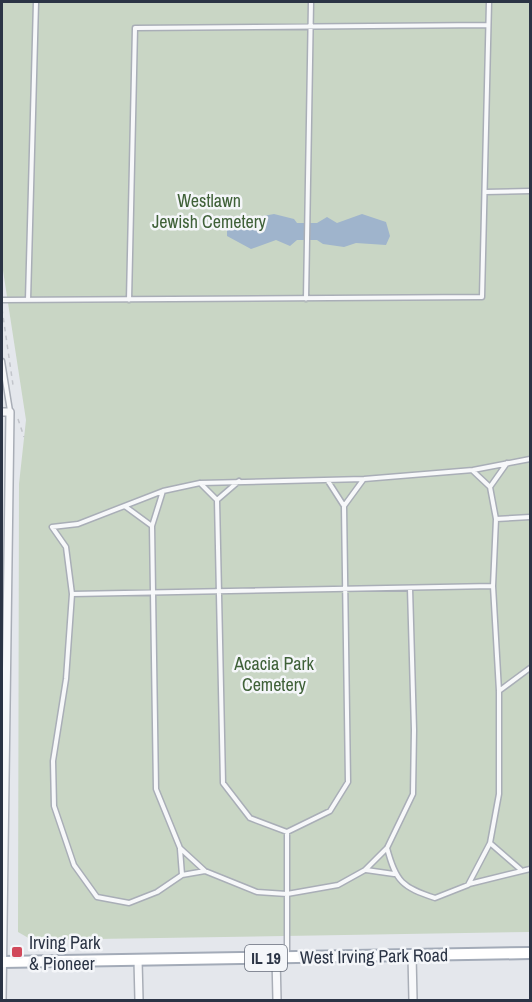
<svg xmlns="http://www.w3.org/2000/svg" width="532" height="1002" font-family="'Archivo Narrow',sans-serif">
<rect width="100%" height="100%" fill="#e4e7ec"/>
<path fill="#c9d6c5" d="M2 2H530V932L32 940 18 932 19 484 26 420 2 264Z"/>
<path fill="#9fb4cc" d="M274 214 294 219 297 223H317L327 217 337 223 362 214 386 222 390 236 386 245 356 243 344 247 323 244 317 240H297L290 246 276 240 251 249 227 236V222L232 217 253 218Z"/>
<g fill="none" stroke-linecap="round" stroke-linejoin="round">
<defs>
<path id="lane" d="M485 192 530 191
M306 299 311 2
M2 300 482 297 489 2
M28 300 36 2
M129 300 135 28 488 25
M2 361 10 411
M473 471 490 487
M328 481 344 506
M200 483 217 500 223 783 250 818 287 832 330 811 348 782 344 506 363 480
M217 500 239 481
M126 507 152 526 156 789 180 848 205 871 257 892 287 894 338 885 365 870 387 848 413 794 414 730 410 588
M496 519 530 517
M152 526 163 491
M72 594 493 586
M499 691 530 668
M490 843 520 869
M387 848C396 882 402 887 435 898L468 885 490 843 499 794V691L493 586 496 519 490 487 507 463
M180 849 182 875
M366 870 394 874
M205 871 182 875 157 892 129 903 97 897 74 865 54 806 53 761 66 679 72 594 66 547 52 527 78 524 163 491 200 483 364 479 473 470 530 459
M469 884 530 869
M287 957V832"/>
<path id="street" d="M2 412H10L2 1000
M412 955 413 1000
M276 957 277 1000
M138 960 139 1000"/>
<path id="primary" d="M2 962 530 953"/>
</defs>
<use href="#lane" stroke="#a9aeb7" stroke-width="7"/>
<use href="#street" stroke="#a9aeb7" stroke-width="10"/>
<use href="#primary" stroke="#a3abb8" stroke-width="14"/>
<path stroke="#c2c5cb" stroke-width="1.5" stroke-dasharray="4.5 4.5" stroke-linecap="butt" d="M2 309 13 385
M18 419 24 437"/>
<use href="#lane" stroke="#f7f8fa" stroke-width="4"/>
<use href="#street" stroke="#f7f8fa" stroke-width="7"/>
<use href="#primary" stroke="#fff" stroke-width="10"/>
</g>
<rect fill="#d1495b" stroke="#f4f6f9" stroke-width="2" x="11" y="946" width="12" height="12" rx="3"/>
<g text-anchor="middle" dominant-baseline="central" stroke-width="5" stroke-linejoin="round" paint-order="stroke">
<rect fill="#f4f6f9" stroke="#676e7b" stroke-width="1.5" x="245" y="945" width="42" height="26" rx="4.5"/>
<g font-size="16" font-weight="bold" fill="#2b3445">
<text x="266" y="958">IL 19</text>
</g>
<g font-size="18" fill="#3f6138" stroke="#f4f6f9">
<text x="209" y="200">Westlawn<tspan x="209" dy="21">Jewish Cemetery</tspan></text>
<text x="274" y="663">Acacia Park<tspan x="274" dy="21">Cemetery</tspan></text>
</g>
<g font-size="18" fill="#2b3445" stroke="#f4f6f9" text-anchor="start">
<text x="29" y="942">Irving Park<tspan x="29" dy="21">&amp; Pioneer</tspan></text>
</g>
<g font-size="18" fill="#2b3445" stroke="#f4f6f9">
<text transform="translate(374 956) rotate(-1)">West Irving Park Road</text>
</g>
</g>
<rect width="532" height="1002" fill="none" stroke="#2b3445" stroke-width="6"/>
</svg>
